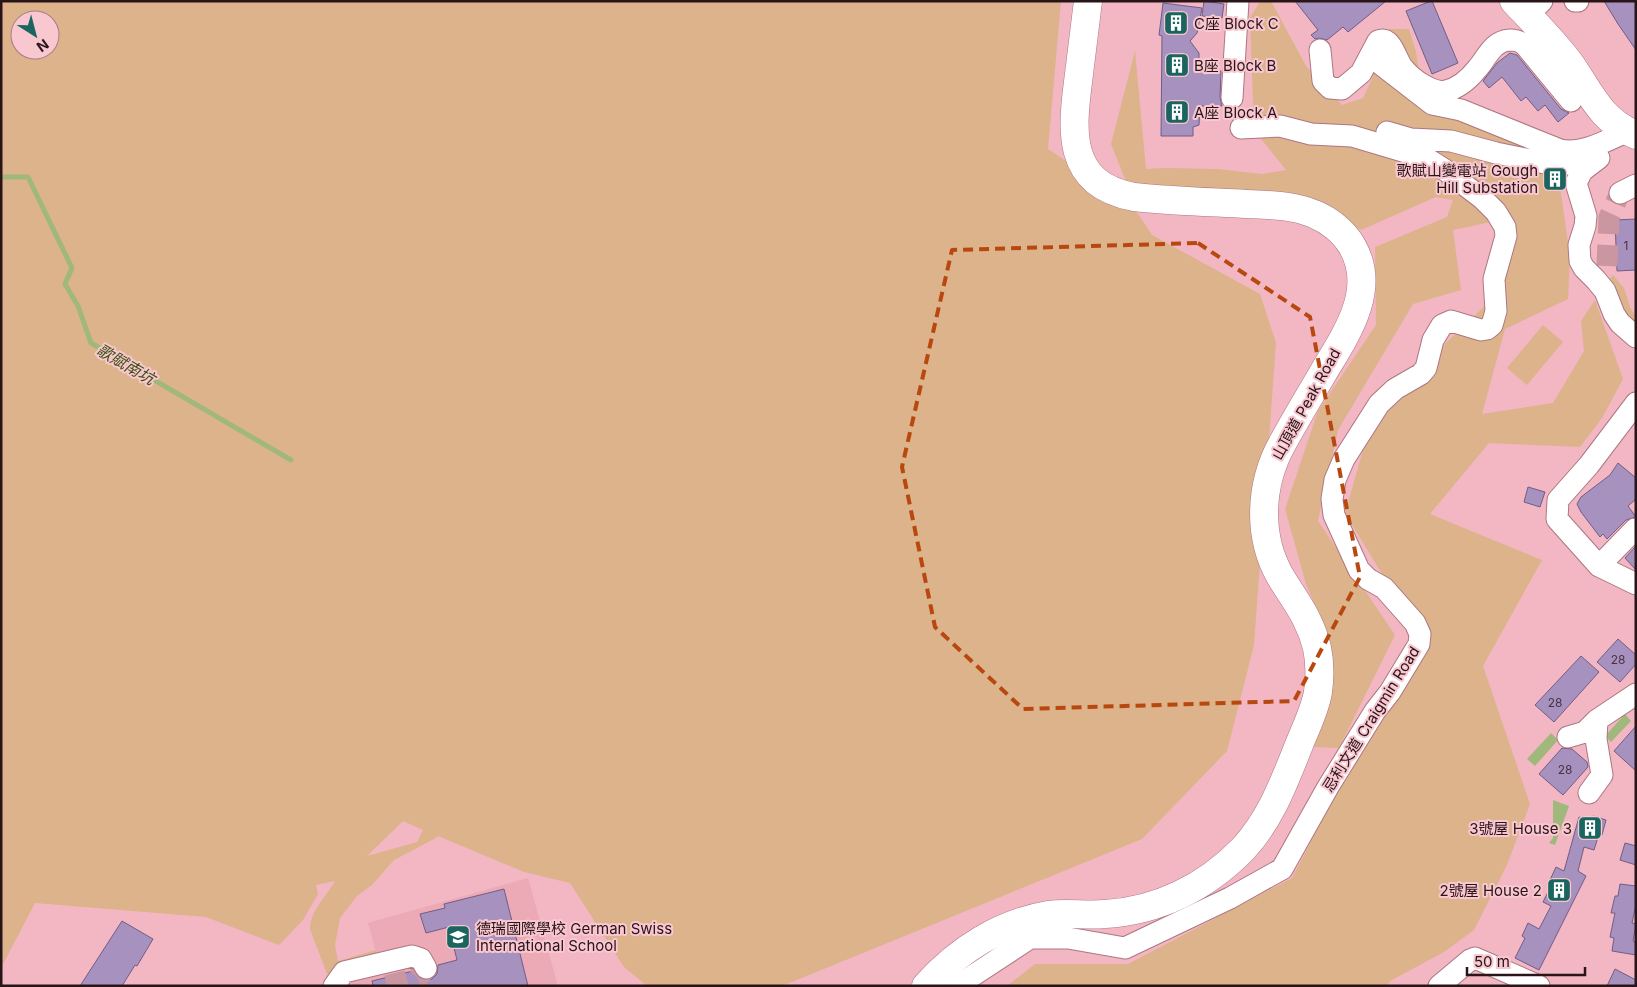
<svg xmlns="http://www.w3.org/2000/svg" width="1637" height="987" font-family="Inter,'Noto Sans TC',sans-serif">
<rect width="100%" height="100%" fill="#f2b7c2"/>
<path fill="#eca9b6" d="M528 878 558 986H352L347 968 378 959 368 923Z"/>
<path fill="#dcb38a" fill-rule="evenodd" d="M1 1H1061L1048 149 1133 206 1152 235 1260 294 1276 343 1254 645 1227 751 1142 839 782 986H647L624 967 570 883 524 872 438 836 434 839 394 860 372 885 357 896 340 918 335 945 338 961 376 950 379 959 327 974 310 929C311 909 327 896 335 881L316 885 318 894 303 920 279 945 206 917 35 903 1 968ZM20 20H50V50H20ZM403 821 423 830 417 842 367 856Z
M1264 1H1271L1306 66 1342 105 1363 98 1372 79 1389 29H1409L1416 52 1425 107 1524 126 1574 142 1559 180 1570 256 1568 299 1505 329 1482 414 1553 403 1584 351 1581 321 1595 300 1623 379 1602 418 1580 447 1489 443 1430 514 1542 560 1483 666 1530 804 1507 865 1474 930 1444 952 1390 981 1387 986H1007L1035 964H1128L1292 878 1419 635 1345 513 1367 436 1447 342 1491 300 1500 220 1453 230 1461 290 1413 304 1338 430 1318 521 1395 635 1339 748 1313 747 1329 689V638L1306 584 1285 509 1318 411 1376 325 1375 247 1447 217 1453 200 1436 197 1361 230 1318 203 1127 184 1111 144 1135 51 1146 169 1165 168 1218 169 1262 174 1286 170 1254 130 1250 18 1259 3Z
M1613 275 1624 288 1630 307 1636 317V333L1608 281Z
M1543 325 1563 342 1527 385 1507 368Z"/>
<path fill="#a0b87c" d="M1625 714 1631 721 1611 742 1605 736Z
M1551 733 1558 740 1535 766 1527 759Z
M1553 800 1569 806 1555 845 1549 843 1553 838Z"/>
<g fill="none" stroke-linecap="round" stroke-linejoin="round">
<path stroke="#a0b87c" stroke-width="5" d="M1 177H28L72 268 65 284 78 306 91 343 291 460"/>
</g>
<path fill="#a791bf" stroke="#715c87" d="M1204 1 1224 4 1222 18 1202 16Z
M1295 1H1386L1348 32 1343 27 1327 40 1319 38 1315 39 1311 35 1318 30Z
M1431 1H1432L1458 63 1432 74 1406 11Z
M1604 1H1636V50L1618 24Z
M1163 3 1202 8 1197 33 1190 41 1199 53V71H1221L1220 97 1222 106H1200L1199 125 1193 127V136H1161L1162 36 1159 35Z
M1510 53 1517 55 1561 109 1569 113 1558 122 1545 105 1538 111 1526 97 1521 101 1502 77 1489 88 1483 81 1497 63Z
M1545 176H1561L1564 183 1553 189Z
M1636 219V270L1617 271 1615 220Z
M1618 463 1636 478V499L1628 506 1636 517 1626 520 1607 539 1603 534 1600 537 1581 512 1577 504 1581 497 1610 475Z
M1528 487 1545 492 1540 507 1524 502Z
M1636 546V570L1625 558Z
M1618 639 1636 655V664L1620 682 1597 662Z
M1581 656 1599 672 1554 722 1535 705Z
M1636 726V771L1614 751Z
M1562 748 1572 749 1587 762 1588 767 1563 795 1539 774Z
M1593 816 1606 820 1602 835 1599 834 1594 850 1584 847 1578 871 1586 876 1539 970 1515 958 1525 938 1522 936 1528 923 1539 929 1551 906 1543 902 1553 882 1550 880 1556 867 1564 871 1579 817 1592 821Z
M1625 843 1636 846V865L1620 860Z
M1620 884 1636 886V905L1632 923 1636 924 1633 941 1636 942V955L1612 951 1614 938 1610 937 1615 913H1611L1615 896H1618Z
M504 889 528 986H373L372 981 413 971 420 979 425 980 432 979 437 974 438 965 457 960 449 927 426 933 420 914 445 908 444 904Z
M122 921 153 939 137 966 135 965 122 986H80Z
M1615 969 1636 980V986H1607Z"/>
<g fill="none" stroke-linecap="round" stroke-linejoin="round">
<path stroke="#ca96a0" stroke-width="21" stroke-dasharray="21 11" stroke-linecap="butt" d="M1607 266 1609 217 1620 193
M387 986 418 978 426 968"/>
<defs>
<path id="minor" d="M1575 1H1578
M1528 15 1542 1
M1320 50 1323 81 1330 88 1342 89 1361 73 1378 41C1393 35 1396 62 1404 69 1412 79 1433 94 1446 91 1459 88 1469 79 1477 69 1487 58 1492 41 1510 40 1519 40 1524 43 1529 50L1571 101
M1370 56 1432 104 1461 110 1560 150C1582 155 1608 140 1628 131
M1232 98 1238 1
M1387 132 1411 139 1451 141 1496 153 1545 163 1569 164 1595 161
M1599 158 1582 171 1576 183 1586 216 1585 226 1579 245 1580 261 1584 268 1596 280 1605 291 1614 314 1620 323 1636 337
M1620 193 1636 185
M1636 403 1589 465 1558 500 1557 519 1599 566 1636 584
M1599 566 1635 529
M1568 737 1585 732 1597 720 1636 694
M1589 793 1602 775 1596 739 1597 720
M334 986 344 972 412 956 421 959 426 968
M957 986 1030 938H1068L1125 948 1230 898 1282 869 1328 787 1375 711 1390 692 1419 644 1420 634 1415 623 1384 588 1368 579 1359 570 1334 515 1332 499 1335 480 1344 459 1379 404 1395 389 1421 374 1426 368 1433 340 1442 325 1451 321 1481 330 1487 329 1492 325 1496 311 1494 279 1506 236 1505 227 1496 212 1483 199 1445 170 1426 158 1352 136 1311 134 1280 126 1241 128
M1439 986 1470 960 1475 958 1539 986"/>
<path id="major" d="M1514 1C1533 21 1552 40 1569 62 1590 91 1599 120 1636 135
M926 986C958 950 1001 923 1048 915 1067 912 1086 916 1105 914 1158 911 1206 887 1243 849 1271 819 1284 782 1299 745 1306 727 1315 710 1318 692 1320 677 1320 662 1317 648 1310 618 1295 601 1280 576 1257 535 1260 484 1282 444 1295 420 1309 397 1323 373 1345 336 1378 290 1352 246 1344 232 1329 220 1314 214 1293 205 1269 205 1246 204 1209 202 1171 201 1134 197 1064 184 1072 128 1079 74 1082 50 1085 26 1088 1"/>
</defs>
<use href="#minor" stroke="#ad7681" stroke-width="23"/>
<use href="#major" stroke="#ad7681" stroke-width="29"/>
<use href="#minor" stroke="#fff" stroke-width="21"/>
<use href="#major" stroke="#fff" stroke-width="28"/>
</g>
<path fill="none" stroke="#b8480f" stroke-width="4" stroke-dasharray="10 6" stroke-linejoin="round" d="M1198 243 1310 317 1360 577 1294 701 1023 709 935 627 902 467 952 250Z"/>
<defs>
<symbol id="building-square" viewBox="-11 -11 22 22"><rect x="-9" y="-9" width="18" height="18" rx="4" fill="#1a655f" stroke="#f8c7d0"/><path d="M-4-6H4V6H1V3H-1V6H-4ZM-2.5-4.3h1.7v1.8h-1.7ZM.8-4.3h1.7v1.8H.8ZM-2.5-1h1.7V.8h-1.7ZM.8-1h1.7V.8H.8Z" fill="#fff"/></symbol>
<symbol id="school-square" viewBox="-11 -11 22 22"><rect x="-9" y="-9" width="18" height="18" rx="4" fill="#1a655f" stroke="#f8c7d0"/><path d="M0-5L7-2L0 1L-7-2ZM-4 1L0 2.5L4 1V4Q0 6-4 4Z" fill="#fff"/></symbol>
</defs>
<g fill-rule="evenodd">
<use href="#building-square" x="1162" y="9" width="28" height="28"/>
<use href="#building-square" x="1163" y="51" width="28" height="28"/>
<use href="#building-square" x="1163" y="98" width="28" height="28"/>
<use href="#building-square" x="1541" y="165" width="28" height="28"/>
<use href="#building-square" x="1576" y="814" width="28" height="28"/>
<use href="#building-square" x="1545" y="876" width="28" height="28"/>
<use href="#school-square" x="444" y="923" width="28" height="28"/>
</g>
<g text-anchor="middle" dominant-baseline="central" stroke-width="4" stroke-linejoin="round" paint-order="stroke">
<g font-size="12" fill="#483342">
<text x="1626" y="245">1</text>
<text x="1618" y="659">28</text>
<text x="1555" y="702">28</text>
<text x="1565" y="769">28</text>
</g>
<g font-size="15" fill="#291418" stroke="#f8c7d0" text-anchor="start">
<text x="1194" y="23">C座 Block C</text>
<text x="1194" y="65">B座 Block B</text>
<text x="1194" y="112">A座 Block A</text>
<text x="1538" y="170" text-anchor="end">歌賦山變電站 Gough<tspan x="1538" dy="17">Hill Substation</tspan></text>
<text x="1572" y="828" text-anchor="end">3號屋 House 3</text>
<text x="1542" y="890" text-anchor="end">2號屋 House 2</text>
<text x="476" y="928">德瑞國際學校 German Swiss<tspan x="476" dy="17">International School</tspan></text>
</g>
<g font-size="15" fill="#291418" stroke="#f8c7d0">
<text transform="translate(1306 404) rotate(-61)">山頂道 Peak Road</text>
<text transform="translate(1371 719) rotate(-58)">忌利文道 Craigmin Road</text>
</g>
<g font-size="16" font-style="italic" fill="#3c5110" stroke="#f8c7d0">
<text transform="translate(126 364) rotate(30)">歌賦南坑</text>
</g>
</g>
<rect width="1637" height="987" fill="none" stroke="#291418" stroke-width="5"/>
<g transform="translate(35 35) rotate(144)"><circle r="24" fill="#f8c7d0" stroke="#a57f86"/>
<path d="M0-4L9 19L0 12L-9 19Z" fill="#1a655f"/>
<text y="-8" font-size="14" font-weight="bold" text-anchor="middle" fill="#291418">N</text>
</g>
<path d="M1467 967v8h118v-8" fill="none" stroke="#291418" stroke-width="2.5"/>
<text x="1474" y="967" font-size="15" fill="#291418" stroke="#f8c7d0" stroke-width="4" paint-order="stroke">50 m</text>
</svg>
